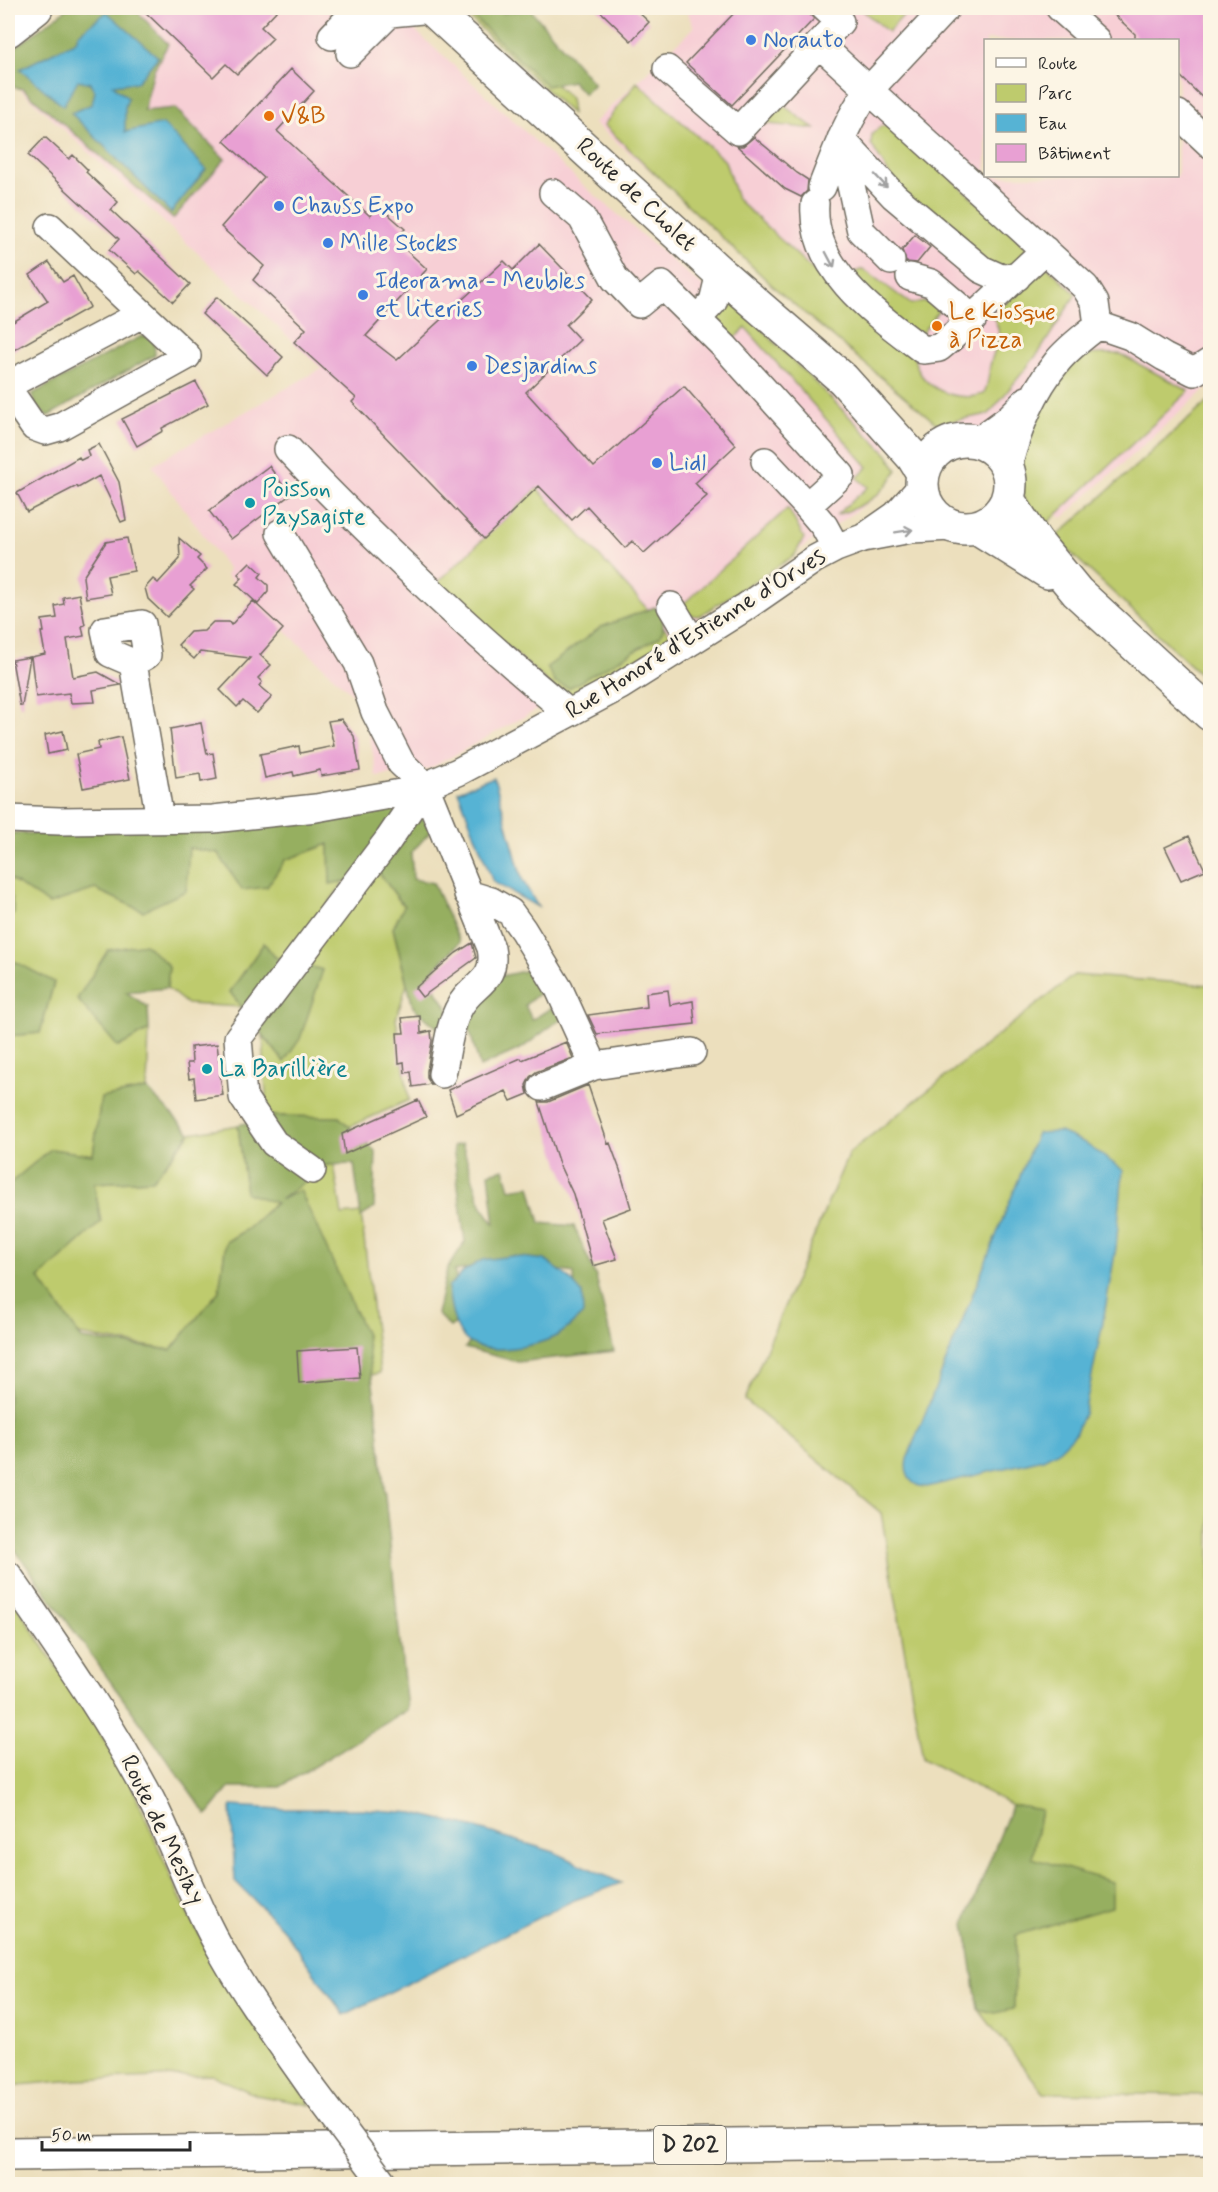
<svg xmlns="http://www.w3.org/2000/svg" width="1218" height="2192" font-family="Mynerve,sans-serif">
<rect width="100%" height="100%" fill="#fcf5e5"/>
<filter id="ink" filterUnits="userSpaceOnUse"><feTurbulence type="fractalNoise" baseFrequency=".0167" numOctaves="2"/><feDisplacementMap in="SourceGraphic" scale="12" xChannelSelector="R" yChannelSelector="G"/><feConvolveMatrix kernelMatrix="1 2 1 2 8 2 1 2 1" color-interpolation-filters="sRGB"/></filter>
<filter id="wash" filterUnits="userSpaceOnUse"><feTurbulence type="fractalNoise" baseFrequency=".008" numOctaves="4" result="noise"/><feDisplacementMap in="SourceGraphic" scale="24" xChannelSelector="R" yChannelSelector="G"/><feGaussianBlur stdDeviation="1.35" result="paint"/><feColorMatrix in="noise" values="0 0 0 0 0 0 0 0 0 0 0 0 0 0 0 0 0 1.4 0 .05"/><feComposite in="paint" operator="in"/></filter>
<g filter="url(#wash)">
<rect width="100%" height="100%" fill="#ecdfbd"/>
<path fill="#f7cfd5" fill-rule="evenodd" d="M73 8H391L583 185 887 443 881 494 675 634 429 769 377 777 364 705 226 575 229 570 152 465 322 368 8 78V59Z
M685 8H1210V385L1062 518 594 123 694 27ZM986 40H1178V176H986Z"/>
<path fill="#becb6d" stroke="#747b4c" stroke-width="1.5" d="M459 8H504L522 45 553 82 570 98 572 114Z
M860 8H910L888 32Z
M637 82 725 161 737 199 827 283 914 351C913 385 954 404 983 394 989 385 988 377 990 366 994 346 1006 335 992 316L1046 265 1076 294 1040 351 989 414 937 424 777 290 604 125Z
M779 102 815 129 759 123Z
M892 125 1028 248 1022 263 992 268 899 191 871 144 872 134 881 126Z
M863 269 911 304 937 300 943 304 918 339 854 283 855 272Z
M734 298 774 342 888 455 897 470C883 496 864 506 836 515L868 487 857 478 868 467 746 328 733 339 712 318Z
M1120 354 1189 391 1039 531C1030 515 1016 484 1018 466 1021 434 1054 372 1083 357 1092 352 1109 354 1120 354Z
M1210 400V683L1055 538Z
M537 488 674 638 566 699 437 583Z
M788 508 804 538 794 556 699 616 687 615 681 606Z
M329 844 330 883 345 881 286 960 274 957 264 943 230 992 241 1007 187 1004 167 988 169 966 108 950 118 1047 149 1030 147 1089 101 1098 93 1155 51 1149 8 1185V1036L40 1033 54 983 8 958V920L14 913 8 877 49 904 95 889 143 911 189 848 218 853 267 886 285 860Z
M380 874 404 907 393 928 407 984 396 1019 409 1100 349 1127 339 1117 274 1116 267 1117 263 1036 284 1061 322 970 303 965 369 876Z
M1074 975 1210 985V2095L1044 2093 978 2009 1016 1935 1041 1810 1012 1805 923 1759 881 1513 745 1400 849 1153Z
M238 1125 246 1193 276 1202 327 1165 334 1164 342 1215 361 1213 380 1373 371 1375 366 1335 276 1202 247 1229 226 1242 219 1291 171 1350 79 1335 39 1278 101 1222 94 1183 152 1180 191 1133Z
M8 1592 127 1775 179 1895 224 1983 311 2105 256 2095 212 2075 76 2080 8 2086Z"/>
<path fill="#96af60" stroke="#606d46" stroke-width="1.5" d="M68 8H134L168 44 154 70 144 111 175 108 225 159 173 219 23 89 8 86V53Z
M464 8H499L503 13 530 9 594 84 584 94 572 81 547 86Z
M142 336 154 339 155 355 48 416 36 407 32 394Z
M655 607 663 616V630L659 637 569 688 555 683 547 667 601 627Z
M408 796 431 831 411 853 413 879 433 883 460 942 428 976 449 1011 442 1032 413 1007 393 928 404 906 380 874 330 884 329 844 285 860 267 887 242 890 218 853 189 848 186 891 143 911 95 889 49 904 8 878 14 913 8 920V833L65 834Z
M264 943 275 957 323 970 300 1039 284 1062 230 992Z
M145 944 169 966 167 988 126 992 148 1007 149 1030 118 1047 77 999 108 950Z
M8 958 54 982 40 1033 8 1036Z
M537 968 549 985 525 1005 532 1020 551 1008 562 1018 522 1048 480 1067 465 1015 493 978Z
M147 1089 190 1133 152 1180 94 1183 101 1222 39 1278 82 1339 171 1350 219 1291 226 1242 247 1229 276 1203 246 1193 238 1125 274 1116 339 1117 376 1152 374 1208 361 1217 354 1164 327 1165 280 1200 300 1190 366 1335 375 1399 407 1710 280 1787H230L207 1815 8 1540V1185L51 1149 93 1155 101 1098Z
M462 1144 481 1205 495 1225 489 1173 504 1169 510 1189 530 1186 540 1223 574 1226 596 1277 614 1351 518 1362 465 1348 479 1332 576 1315 574 1273 506 1262 454 1271 459 1288 471 1312 450 1327 437 1314 447 1269 465 1242 453 1146Z
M1012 1805 1041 1810 1032 1858 1112 1882V1907L1016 1935 1014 2009 995 2013 978 2009 965 1923Z"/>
<path fill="#56b3d4" stroke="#406f80" stroke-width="1.5" d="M107 12 158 57 137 82 113 85 128 98 125 107V132L163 124 206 169 171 213 71 113 92 104 95 91 90 83 78 80 63 106 20 69 76 41 78 34Z
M494 777 522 879 538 907 493 882 458 791Z
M1060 1132 1083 1142 1123 1170 1116 1248 1102 1327 1084 1414 1075 1434 1057 1452 1043 1459 927 1487C910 1487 904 1474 907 1459L1037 1133Z
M512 1256 545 1260 568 1277 582 1293 583 1314C575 1321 567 1330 558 1335 537 1347 484 1357 465 1339 453 1328 450 1302 448 1287L464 1271 482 1260Z
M231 1806 281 1809H362L414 1813 476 1828 554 1852 621 1883 572 1901 344 2015 283 1929 235 1881Z"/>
<g id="blocks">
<path fill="#e8a0d3" d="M141 8H279L261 27 273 38 237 74 226 64 213 77Z
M597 8H634L649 22 631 41Z
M739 8H804L814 19 732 105 686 63Z
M1107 8H1210V105L1178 74V40H1135V34Z
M291 69 314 91 277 131 370 216 379 206 405 229 395 240 427 269 366 336 397 360 504 261 513 270 539 244 592 299 566 325 580 340 526 392 594 467 684 386 736 445 695 483 707 496 644 553 632 541 625 548 587 506 572 520 539 486 484 539 352 402 356 398 294 342 306 329 253 280 264 266 221 227 264 178 224 141Z
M45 137 69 159 73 155 88 170 86 172 118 202 111 210 190 284 173 302 139 271 136 274 109 250 119 239 28 155Z
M754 137 797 173 808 180 807 191 801 197 785 189 737 146H743Z
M915 235 930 247 917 263 906 262 902 250Z
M49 262 63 282 73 276 90 307 12 351 8 343V325L48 301 30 275Z
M217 297 283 357 267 375 202 314Z
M196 382 208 404 162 428 163 431 137 446 122 419Z
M99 444 119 482 126 520 121 522 99 476 78 488 77 486 27 512 17 493 79 457 81 460 89 456 87 450Z
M269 466 290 495 231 539 209 511Z
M127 538 134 571 107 576 111 594 86 598 83 577 106 542Z
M179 538 200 556 197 559 207 569 190 586 194 589 167 617 148 599 145 588 153 579 158 583 180 559Z
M250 562 262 573 259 577 268 585V592L258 604 236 584 242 578 238 574Z
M79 594 85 625 82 626 84 636 67 639 73 677 98 672 121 685 93 690 95 702 71 703 69 693 36 697 31 657 45 654 41 632H44L42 620 57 618 55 606 64 604 63 597Z
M253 601 283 629 260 655 271 665 258 678 262 682 259 686 272 697 257 713 243 701 237 707 220 690 250 658 200 652 194 659 178 645 190 632 204 631 213 622H229L231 625Z
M30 657 22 706H20L12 660Z
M341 719 354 736 360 770 321 776 320 770 294 776 293 772 265 778 260 754 299 746 300 753 334 746 328 721Z
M201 723 207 754 213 753 217 779 201 782 200 774 176 778 170 729Z
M63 731 67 750 48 754 45 735Z
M121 737 130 779 83 788 76 754 99 749 98 742Z
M1189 836 1205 870 1181 880 1165 847Z
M472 943 476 958 422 997 415 988 456 953Z
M668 990 670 1005 693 1001 695 1024 597 1034 588 1015 647 1007 646 993Z
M420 1016 421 1033 431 1031 432 1041 427 1071V1078L431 1084 413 1087 411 1072 405 1073 404 1062 399 1063 397 1033H404L402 1018Z
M566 1042 573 1058 536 1072 530 1077 526 1085 528 1094 511 1101 506 1091 456 1114 448 1090 521 1058 522 1060Z
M217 1044 219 1060 224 1059 225 1074 220 1075 223 1095 196 1099 194 1078 189 1079 187 1063H192L191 1047Z
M588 1085 608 1144 610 1143 620 1170 631 1208 602 1219 617 1259 593 1266 573 1194 559 1164 539 1102H548Z
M418 1100 426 1117 345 1154 342 1134Z
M357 1347 360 1378 299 1383 297 1351Z"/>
</g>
</g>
<g filter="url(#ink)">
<use href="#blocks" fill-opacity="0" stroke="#6f6a5e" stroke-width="1.5"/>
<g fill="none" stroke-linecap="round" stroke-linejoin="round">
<defs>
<path id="minor" d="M946 8 869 90 1085 287 1095 303 1098 325
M1060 8 1096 40
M332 36 359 8
M819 44 840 22 825 8
M350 53 390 13 433 9
M667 69 738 131 819 44 869 90C847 119 835 154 822 187
M1178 114 1210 144
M841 139 894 196 981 269 1001 278 1017 277
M841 140 861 231 891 261
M553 193 582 218 615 279 639 304 662 285 725 347 841 475 807 506 824 526 836 548
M815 204C810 269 878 316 923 350L939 348 951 338 1045 250
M910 277 931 283 973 319
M697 319 713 302 720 273
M1098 325 1130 336 1164 357 1194 372 1210 362
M8 385 142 314
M8 389 34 427 45 431 59 427 187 356 50 227
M978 441 1007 420 1027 400
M288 449C327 491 367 530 408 569 460 619 513 667 569 713
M765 461 807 506
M1008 467C1017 431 1033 391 1057 362 1068 348 1084 337 1098 325
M922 486 896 515 863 538 911 529 952 527
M280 533 358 663 375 712 401 763 425 786 491 948C498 984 470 983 458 1010 448 1030 447 1053 442 1074
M671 606 692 641
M133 663 110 653 105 630 142 624 147 655 133 663 160 819
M8 819 60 821 213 819 316 808 406 792 425 786 458 772 620 686 744 608 815 559 836 548 863 538
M468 894 491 901 510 912 523 930 559 989 594 1066 692 1052
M542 1087 594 1066
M312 1170 274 1143 243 1097 238 1038 389 839 425 786
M8 1575C58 1648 110 1721 151 1800 177 1851 195 1907 224 1956 250 2002 282 2045 312 2088"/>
<path id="major" d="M431 8 720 273 843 379 913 457 923 473
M8 30 36 8
M922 484a44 44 0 1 1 88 0a44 44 0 1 1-88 0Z
M1008 500 1036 542 1077 592 1210 714
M978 528 1048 572
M8 2154 1210 2139"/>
</defs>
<use href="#minor" stroke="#6f6a5e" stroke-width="30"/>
<use href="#major" stroke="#6f6a5e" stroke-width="36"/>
<use href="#minor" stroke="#fff" stroke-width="27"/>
<use href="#major" stroke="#fff" stroke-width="33"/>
<defs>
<path id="minor-bridge" d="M312 2088 384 2184"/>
</defs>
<use href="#minor-bridge" stroke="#6f6a5e" stroke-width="30" stroke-linecap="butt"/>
<use href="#minor-bridge" stroke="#fff" stroke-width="27"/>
</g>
<defs><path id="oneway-shaft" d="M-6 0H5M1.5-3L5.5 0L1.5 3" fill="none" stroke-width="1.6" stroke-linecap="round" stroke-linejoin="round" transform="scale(1.5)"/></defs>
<g stroke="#a0a0a0">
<use href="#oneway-shaft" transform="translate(881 181) rotate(47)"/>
<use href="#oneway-shaft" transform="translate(830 260) rotate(62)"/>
<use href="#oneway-shaft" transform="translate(904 531) rotate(-9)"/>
</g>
</g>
<g fill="#3f7fe0" stroke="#fcf5e5" stroke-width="2">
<circle cx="751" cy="40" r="6"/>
<circle cx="279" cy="206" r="6"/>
<circle cx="328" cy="243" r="6"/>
<circle cx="363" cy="295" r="6"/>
<circle cx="472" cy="366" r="6"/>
<circle cx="657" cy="463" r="6"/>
</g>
<g fill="#e8710a" stroke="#fcf5e5" stroke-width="2">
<circle cx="269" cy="116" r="6"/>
<circle cx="937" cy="326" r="6"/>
</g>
<g fill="#0f9aa8" stroke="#fcf5e5" stroke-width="2">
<circle cx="250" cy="503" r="6"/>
<circle cx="207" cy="1069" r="6"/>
</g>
<g text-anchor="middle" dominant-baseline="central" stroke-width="6" stroke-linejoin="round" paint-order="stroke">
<rect fill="#fcf5e5" stroke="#6a6863" stroke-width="1.5" x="654" y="2126" width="72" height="38" rx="4.5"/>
<g font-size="22" font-weight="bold" fill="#2b2b2b">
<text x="690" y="2145">D 202</text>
</g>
<g font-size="24" fill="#366cbe" stroke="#fcf5e5" text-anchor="start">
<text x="763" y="40">Norauto</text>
<text x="291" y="206">Chauss Expo</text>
<text x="340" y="243">Mille Stocks</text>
<text x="375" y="281">Ideorama - Meubles<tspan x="375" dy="28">et literies</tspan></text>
<text x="484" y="366">Desjardins</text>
<text x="669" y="463">Lidl</text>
</g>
<g font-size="24" fill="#c56008" stroke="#fcf5e5" text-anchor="start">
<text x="281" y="116">V&amp;B</text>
<text x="949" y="312">Le Kiosque<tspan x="949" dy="28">à Pizza</tspan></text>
</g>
<g font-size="24" fill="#2b2b2b" stroke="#fcf5e5">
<text transform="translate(636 195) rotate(43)">Route de Cholet</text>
<text transform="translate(696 634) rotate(-32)">Rue Honoré d'Estienne d'Orves</text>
<text transform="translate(162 1830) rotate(64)">Route de Meslay</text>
</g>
<g font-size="24" fill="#0d838f" stroke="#fcf5e5" text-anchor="start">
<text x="262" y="489">Poisson<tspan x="262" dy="28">Paysagiste</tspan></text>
<text x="219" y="1069">La Barillière</text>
</g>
</g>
<rect width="1218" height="2192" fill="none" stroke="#fcf5e5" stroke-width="30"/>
<rect x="984" y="39" width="195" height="138" fill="#fcf5e5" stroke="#a8a49b" stroke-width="1.5"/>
<rect x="996" y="58" width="30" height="9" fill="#ffffff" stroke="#a8a49b" stroke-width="1.5"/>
<text x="1038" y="69" font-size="18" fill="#2b2b2b">Route</text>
<rect x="996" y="84" width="30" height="18" fill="#becb6d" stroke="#a8a49b" stroke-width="1.5"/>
<text x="1038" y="99" font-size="18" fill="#2b2b2b">Parc</text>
<rect x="996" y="114" width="30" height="18" fill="#56b3d4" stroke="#a8a49b" stroke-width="1.5"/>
<text x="1038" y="129" font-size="18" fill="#2b2b2b">Eau</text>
<rect x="996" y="144" width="30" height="18" fill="#e8a0d3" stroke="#a8a49b" stroke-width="1.5"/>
<text x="1038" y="159" font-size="18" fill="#2b2b2b">Bâtiment</text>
<path d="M42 2141v9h148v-9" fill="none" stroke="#2b2b2b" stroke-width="3"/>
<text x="51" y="2141" font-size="18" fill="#2b2b2b" stroke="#fcf5e5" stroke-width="4.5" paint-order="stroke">50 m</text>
</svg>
